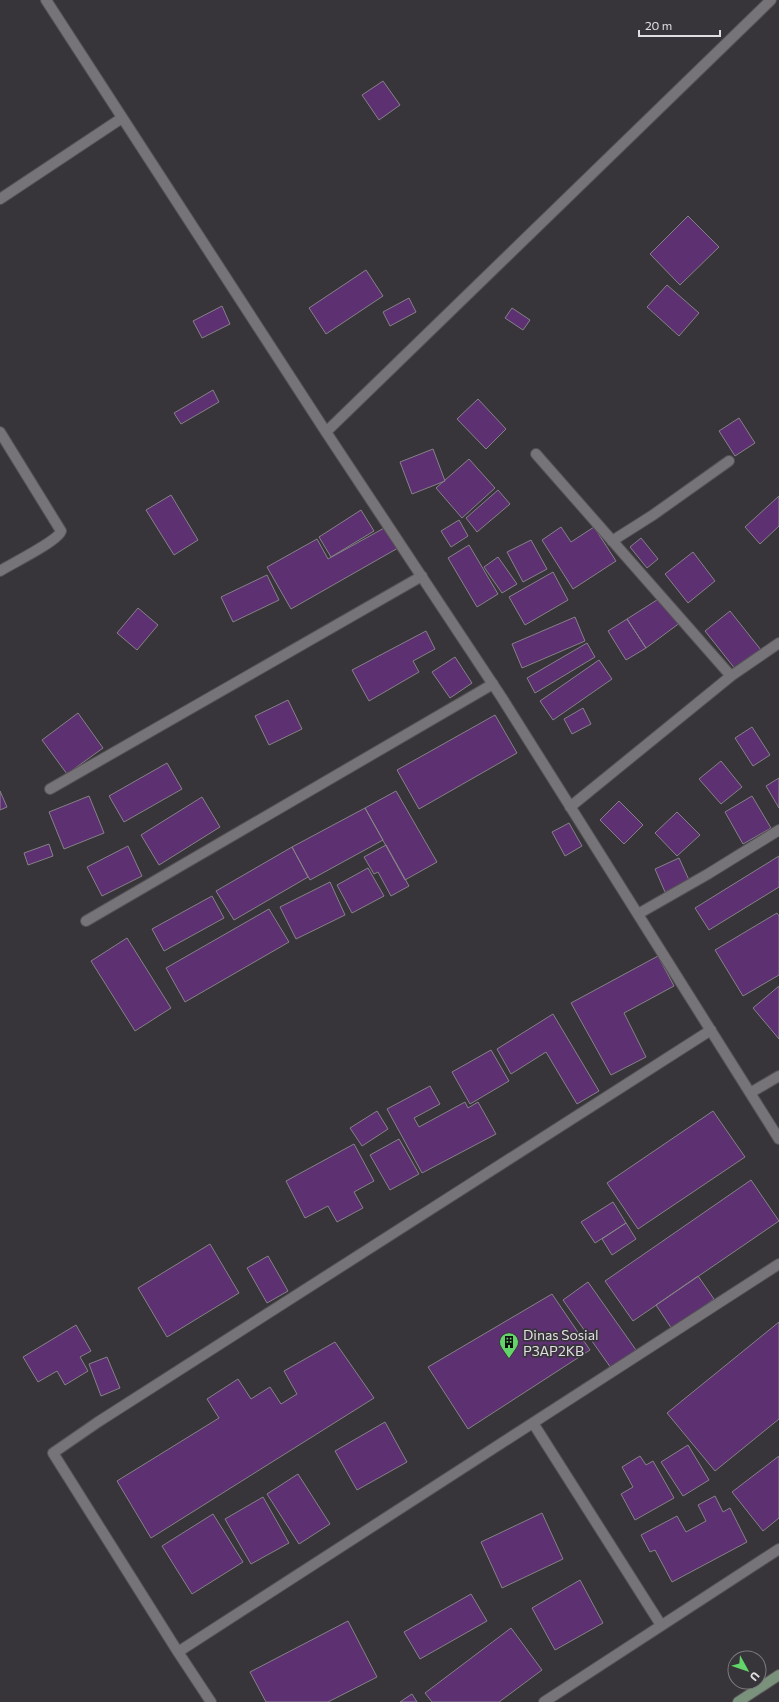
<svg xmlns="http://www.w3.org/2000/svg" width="779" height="1702" font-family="Commissioner,sans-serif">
<rect width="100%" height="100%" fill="#373539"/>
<path fill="#5d3072" stroke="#858287" d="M383 81 400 105 379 120 362 95Z
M688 216 719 247 680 285 650 254Z
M366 270 383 296 326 334 309 308Z
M667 285 699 313 679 336 647 307Z
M409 298 416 312 390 326 383 312Z
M222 306 230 324 202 338 193 321Z
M512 308 530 320 523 330 505 318Z
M213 390 219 402 181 424 174 413Z
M478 399 506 429 486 449 457 419Z
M739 418 755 443 735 456 719 431Z
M433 449 445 481 412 494 400 462Z
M469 459 495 488 462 518 436 488Z
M498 490 510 504 477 532 466 518Z
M171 495 198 540 174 555 146 510Z
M779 496V526L760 544 745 527Z
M361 510 374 531 331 557 319 537Z
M459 520 468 536 451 547 441 531Z
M386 527 398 548 291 609 267 567 317 539 328 559Z
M561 527 571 542 594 527 616 561 573 589 542 540Z
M641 538 658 559 647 568 630 547Z
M531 540 547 569 523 582 507 552Z
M469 545 498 594 477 607 448 558Z
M693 552 715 581 688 603 665 574Z
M498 557 517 584 502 593 484 567Z
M553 572 568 600 525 625 509 597Z
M267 575 279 600 233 622 221 597Z
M660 598 681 622 646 648 627 619Z
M138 608 158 625 137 650 117 633Z
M730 611 761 650 736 670 705 631Z
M575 617 585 641 522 668 512 644Z
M627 619 646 648 626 660 608 631Z
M426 631 435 649 413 661 419 672 369 701 352 670Z
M587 643 595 657 535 693 527 678Z
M455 657 472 683 450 698 432 672Z
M599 660 612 679 553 720 540 701Z
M288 700 302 729 269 745 255 716Z
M583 708 591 724 572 734 564 719Z
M78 713 103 748 67 774 42 740Z
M495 715 517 753 419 809 397 770Z
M752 727 770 755 753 766 735 738Z
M721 761 742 787 721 804 699 779Z
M167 763 182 789 124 822 109 796Z
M779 778V808L766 786Z
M0 791 7 807 0 810Z
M396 791 437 862 405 880 365 808Z
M89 796 104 833 64 849 49 812Z
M752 796 771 828 743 844 725 812Z
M202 797 220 827 159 865 141 835Z
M619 801 643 825 624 844 600 820Z
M365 808 383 840 310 880 292 847Z
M677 812 700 835 677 856 655 833Z
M569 823 582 846 565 856 552 832Z
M49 844 53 856 28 865 24 853Z
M386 845 409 886 391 896 378 872 374 874 364 857Z
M128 846 142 876 102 896 87 867Z
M292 847 308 877 234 920 216 891Z
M779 856V887L709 930 695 908Z
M679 858 689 880 665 892 655 869Z
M368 868 384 896 352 913 337 885Z
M330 882 345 915 296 939 280 907Z
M212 896 224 918 164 951 152 929Z
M269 909 289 942 185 1002 166 968Z
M777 913 779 916V975L743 996 715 950Z
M127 938 171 1008 135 1031 91 961Z
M658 956 674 986 624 1013 646 1057 611 1075 571 1003Z
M779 986V1039L753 1008Z
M553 1014 599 1091 577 1104 546 1052 511 1074 497 1049Z
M491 1050 509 1081 470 1104 452 1072Z
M430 1086 440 1104 414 1118 419 1127 465 1102 468 1108 478 1102 496 1134 422 1173 387 1109Z
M377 1111 388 1129 362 1146 350 1128Z
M713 1111 745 1157 638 1229 607 1183Z
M399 1139 419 1174 390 1190 370 1155Z
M354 1144 374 1181 354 1192 363 1208 337 1222 328 1206 305 1218 286 1181Z
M751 1180 779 1221 633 1321 605 1281Z
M613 1202 626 1223 595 1243 581 1222Z
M626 1223 636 1239 612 1255 602 1239Z
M210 1244 239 1293 167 1337 138 1288Z
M268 1256 288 1291 267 1303 247 1268Z
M698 1276 714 1299 672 1329 656 1305Z
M588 1282 636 1350 611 1368 563 1300Z
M552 1294 590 1350 468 1429 428 1367Z
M779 1322V1419L715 1471 667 1413Z
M76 1325 91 1351 80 1357 88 1371 65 1385 57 1371 38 1382 23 1357Z
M335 1342 374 1398 151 1538 117 1481 219 1418 207 1399 238 1379 251 1399 270 1387 281 1404 297 1394 284 1371Z
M107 1357 120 1388 101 1396 89 1364Z
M385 1422 407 1462 357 1490 335 1451Z
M688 1445 709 1480 683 1496 661 1462Z
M640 1456 646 1465 653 1461 674 1498 635 1520 621 1494 633 1487 622 1467Z
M779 1456V1518L763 1531 732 1492Z
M298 1474 330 1524 299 1544 267 1494Z
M715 1496 723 1512 730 1508 747 1542 672 1582 655 1550 650 1552 641 1535 677 1516 686 1532 706 1521 698 1505Z
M263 1497 289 1543 251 1564 225 1519Z
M542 1513 563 1559 502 1588 481 1542Z
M213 1514 243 1562 192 1594 162 1546Z
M580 1580 603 1623 555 1650 532 1608Z
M471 1594 487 1621 420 1659 404 1632Z
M348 1621 377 1677 328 1702H266L250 1672Z
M511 1628 542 1670 499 1702H432L425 1693Z
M412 1694 417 1702H400Z"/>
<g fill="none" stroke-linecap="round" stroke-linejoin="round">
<defs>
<path id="lane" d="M86 921 493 684"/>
<path id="street" d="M46 0 326 432 502 698 779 1139
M0 199 122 118
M0 432 61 531C58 541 11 564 0 571
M326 432 771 0
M536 454 731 676
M612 541 653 515 729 461
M50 789 422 576
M570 807 731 676 779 643
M638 914 708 874 779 830
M750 1093 779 1076
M533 1423 661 1625
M178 1652 779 1264
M211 1702 178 1652 53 1453 98 1422 711 1030
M544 1702 779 1549"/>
<path id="secondary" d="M738 1702 779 1675"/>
</defs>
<use href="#lane" stroke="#555256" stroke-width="12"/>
<use href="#street" stroke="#555256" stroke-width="12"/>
<use href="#secondary" stroke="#555256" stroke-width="12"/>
<use href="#lane" stroke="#777479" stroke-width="10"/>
<use href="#street" stroke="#777479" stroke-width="10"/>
<use href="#secondary" stroke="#7a917c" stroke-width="10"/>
</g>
<defs>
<symbol id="building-pin" viewBox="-11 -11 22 30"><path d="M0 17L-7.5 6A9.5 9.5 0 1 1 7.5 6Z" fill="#62d469" stroke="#373539"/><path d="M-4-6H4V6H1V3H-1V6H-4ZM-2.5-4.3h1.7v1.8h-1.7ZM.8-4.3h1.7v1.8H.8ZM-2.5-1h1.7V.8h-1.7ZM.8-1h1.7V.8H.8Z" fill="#111"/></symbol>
</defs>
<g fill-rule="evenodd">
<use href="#building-pin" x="498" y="1331" width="22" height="30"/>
</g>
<g text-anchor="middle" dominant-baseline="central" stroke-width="3.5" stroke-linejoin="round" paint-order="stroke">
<g font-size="14" fill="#e0dee1" stroke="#373539" text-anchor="start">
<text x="523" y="1334">Dinas Sosial<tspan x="523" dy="16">P3AP2KB</tspan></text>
</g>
</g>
<g transform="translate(747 1670) rotate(130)"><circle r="19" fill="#373539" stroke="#7b797c"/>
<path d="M0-3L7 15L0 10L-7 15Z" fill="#62d469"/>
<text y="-6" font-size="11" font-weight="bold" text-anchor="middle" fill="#e0dee1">U</text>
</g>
<path d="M639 30v6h81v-6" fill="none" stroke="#e0dee1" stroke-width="2"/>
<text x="645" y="30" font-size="12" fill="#e0dee1" stroke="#373539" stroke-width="3" paint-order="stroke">20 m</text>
</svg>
